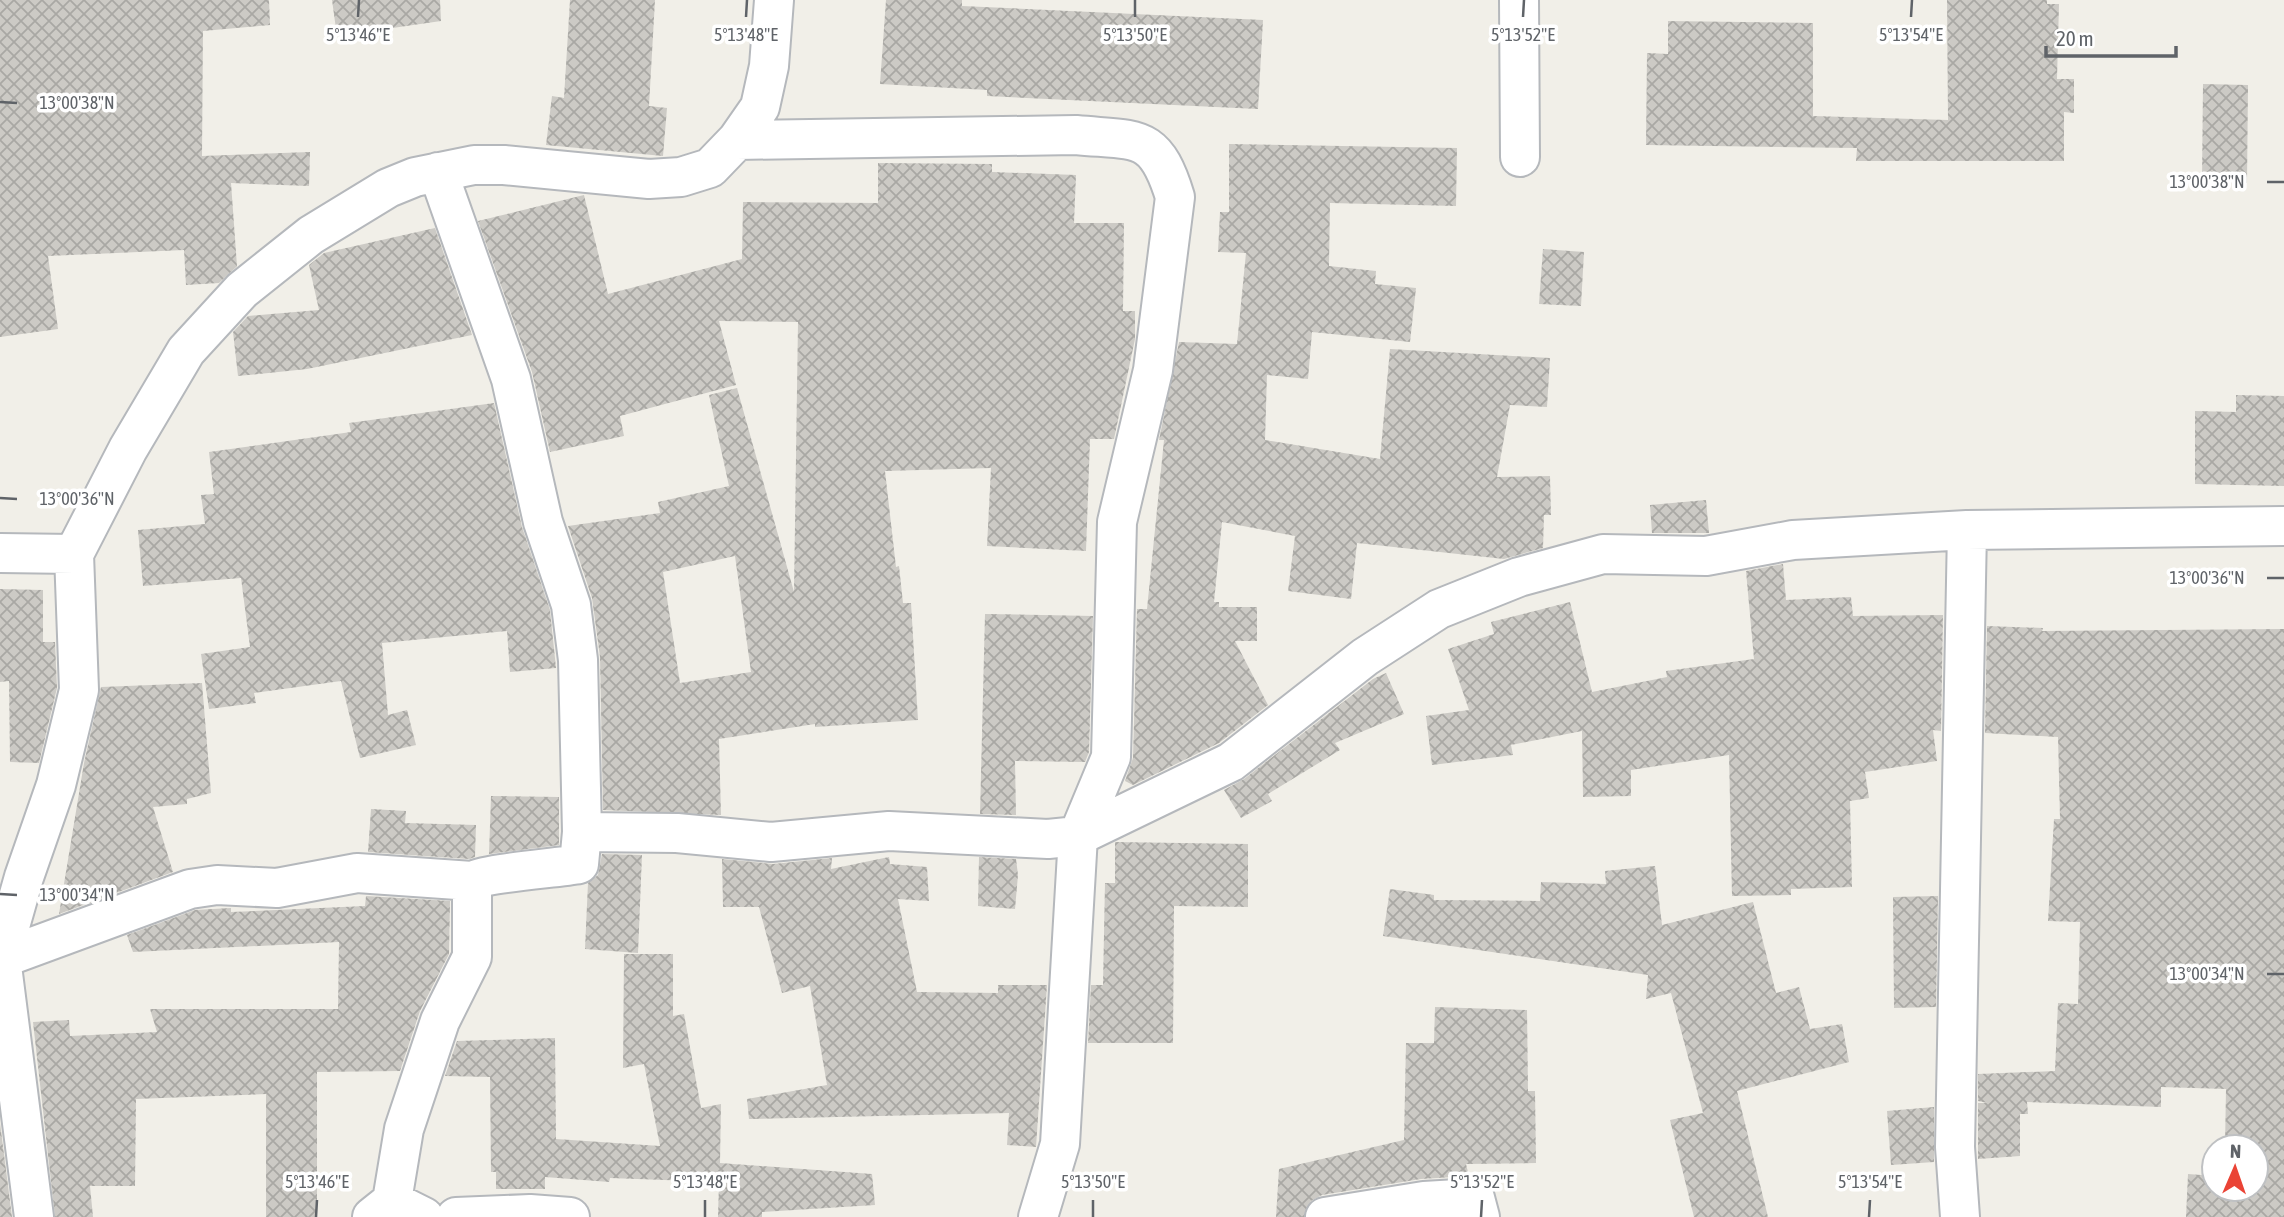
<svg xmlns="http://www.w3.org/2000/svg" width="2284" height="1217" font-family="'Asap Condensed',sans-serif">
<defs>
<pattern id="building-cross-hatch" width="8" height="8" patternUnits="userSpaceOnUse" patternTransform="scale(1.75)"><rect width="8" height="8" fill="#cccac5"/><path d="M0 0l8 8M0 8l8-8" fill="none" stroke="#a9a8a4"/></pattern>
</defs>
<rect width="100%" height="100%" fill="#f1efe8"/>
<path fill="url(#building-cross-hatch)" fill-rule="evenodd" d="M0 0H269L270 25 203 31 202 156 310 152 309 186 231 183 237 266 219 283 186 285 184 250 48 256 58 329 0 337Z
M332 0H440L441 21 337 36Z
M570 0H655L649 106 667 108 663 156 546 145 552 96 564 98Z
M886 0H962V6L1263 20 1258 109 987 96V90L880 84Z
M1947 0H2047V4H2059L2057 79H2074V113L2064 112V161H1856L1857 148 1646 145 1647 53 1668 54V21L1813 23V116L1948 120Z
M2203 84 2248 85 2247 183 2202 182Z
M1229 144 1457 148 1456 206 1330 203 1329 266 1376 271 1375 284 1416 288 1410 342 1312 332 1308 379 1267 375 1265 440 1380 459 1390 349 1550 358 1547 407 1510 405 1497 477 1550 476 1551 515H1544L1543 548 1504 559 1357 543 1351 599 1288 591 1295 536 1222 522 1214 602H1219V607H1257V641H1235L1268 705 1219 743 1133 785 1125 781 1133 758 1137 609H1147L1164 440H1159L1179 342 1237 344 1246 253 1218 252 1220 212H1229Z
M878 163 992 164V172L1076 175 1074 223H1124L1123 311H1135V339L1114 439H1090L1086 551 987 546 991 468 885 471 896 567 899 566 903 603H911L918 720 815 727V724L719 739 721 815 603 810 600 657 592 598 568 526 660 513 658 502 729 486 709 395 737 388 794 592 798 322 719 321 736 385 620 416 624 436 550 452 532 372 478 221 584 195 608 294 742 259 743 202 878 203ZM735 556 751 672 680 683 663 572Z
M435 228 472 335 307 369 238 376 233 332 248 316 319 310 309 265 324 253Z
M1543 249 1584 252 1581 306 1539 304Z
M2236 395 2284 396V486L2195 484V411L2236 412Z
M494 403 522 527 550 610 556 668 510 672 507 631 382 643 388 715 407 710 416 745 360 758 341 681 254 693 256 703 209 709 201 654 250 647 241 578 143 586 138 530 205 524 201 495 214 494 209 452 351 432 349 423Z
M1706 500 1709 533H1652L1650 505Z
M1783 564 1786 600 1851 597 1853 616 1943 615 1941 731 1933 730 1937 761 1865 772 1869 798 1850 801 1852 887 1791 889V895L1732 896 1729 755 1631 770V796L1583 797 1582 731 1511 745 1513 755 1432 765 1426 716 1469 710 1448 649 1494 634 1491 622 1570 602 1592 692 1667 677 1666 671 1754 659 1746 571Z
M0 589 43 590V642H55L57 688 39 763 10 762 9 681 0 682Z
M985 614 1093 616 1089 752 1085 762 1015 761 1016 815 980 814Z
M1987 626 2043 628 2042 631 2284 629V1217H2186L2188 1174 2214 1176V1189H2256V1147H2225L2226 1089 2161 1087V1107L2027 1102 2028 1114H2020V1156L1978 1159V1103H1987L1978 1101V1074L2055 1071 2058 1003 2078 1004 2080 922 2048 921 2054 819H2060L2058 737 1985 733Z
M1386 673 1404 714 1335 743 1340 750 1268 794 1272 801 1241 818 1224 790 1244 779 1373 679Z
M202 683 211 793 187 799V804L153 807 173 872 59 914 84 763 101 687Z
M491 796 559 797V845L489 854Z
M371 809 406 811 405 823 476 825 475 857 469 859 368 852Z
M1115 842 1248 844V907L1174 906 1173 1043H1088L1091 985H1103L1105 883H1115Z
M602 854 642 855 638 953 585 949 588 883 598 875Z
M889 857 890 864 927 867 929 901 898 899 917 992 998 993V985H1047L1036 1147 1007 1145 1009 1113 749 1119 747 1099 827 1085 810 986 782 993 759 907H723L722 859 773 864 832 858 831 869Z
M979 857 1016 859 1018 875 1015 909 978 906Z
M1655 866 1662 925 1753 902 1776 993 1799 987 1810 1029 1842 1024 1849 1062 1737 1091 1768 1217H1694L1670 1120 1703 1113 1671 993 1646 999 1648 975 1383 936 1390 889 1434 895V900L1540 901 1541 882 1606 884 1605 871Z
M366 896 450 901 449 954 420 1011 400 1071 317 1072V1217H266V1094L136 1099 135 1186H90L93 1217H55L33 1022 69 1020 70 1036 157 1032 150 1009H338L339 942 133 952 127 935 195 910 231 908V912L365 906Z
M1938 896 1936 1007 1894 1008 1893 897Z
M624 954H673V1016L684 1014 701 1108 721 1104 720 1163 872 1174 875 1205 762 1212V1217H718L719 1182 610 1178 609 1182 545 1177V1189H496V1172H491L490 1077 445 1076 457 1041 555 1038 556 1139 660 1146 644 1064 623 1068Z
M1435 1007 1527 1010 1528 1091H1535L1536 1163 1466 1164 1469 1176 1421 1179 1322 1195 1311 1201 1304 1217H1276L1279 1169 1404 1140 1406 1043H1434Z
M1934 1107V1162L1891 1165 1887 1111Z
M0 1123 12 1217H0Z"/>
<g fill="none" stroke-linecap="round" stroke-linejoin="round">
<defs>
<path id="street" d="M1519 0 1520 157
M737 140 1076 135C1138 141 1155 132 1175 197L1153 370 1117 522 1111 757 1078 836 1060 1144 1038 1217
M438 172 511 379 543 522 571 605 578 660 582 832
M0 553 74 554
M0 959 190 889 217 885 277 888 357 873 472 881C485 873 558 868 579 864L582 832 677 833 771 842 889 831 1048 839 1078 836 1231 762 1365 657 1439 609 1519 577 1603 554 1706 556 1793 540 1967 530 2284 526
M392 1201 424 1217
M34 1217 1 958 24 877 56 785 79 690 74 554 128 449 186 351 242 290 311 235 388 188 415 177 474 165H504L649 179 681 177 710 168 737 140 760 107 769 66 774 0
M372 1217 392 1201 404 1129 440 1021 472 957V881
M456 1217 530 1214 570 1217
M1325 1217 1424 1201 1475 1198 1480 1217
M1960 1217 1955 1147 1967 530"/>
</defs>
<use href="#street" stroke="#b5b8bc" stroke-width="42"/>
<use href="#street" stroke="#fff" stroke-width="38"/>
</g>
<path fill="none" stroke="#5f6368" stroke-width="2.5" d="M358 17 359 0M746 17 747 0M1135 17V0M1523 17 1524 0M1911 17 1912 0M0 102 17 103M2267 182H2284M0 498 17 499M2267 578H2284M0 894 17 895M2267 974H2284M316 1217 317 1200M705 1217V1200M1093 1217V1200M1481 1217 1482 1200M1869 1217 1870 1200"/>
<g font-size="18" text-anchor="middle" fill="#5f6368" stroke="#fff" stroke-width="7" stroke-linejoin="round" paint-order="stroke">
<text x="358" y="41">5°13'46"E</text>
<text x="746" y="41">5°13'48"E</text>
<text x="1135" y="41">5°13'50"E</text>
<text x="1523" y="41">5°13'52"E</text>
<text x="1911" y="41">5°13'54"E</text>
<text x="77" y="109">13°00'38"N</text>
<text x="2207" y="188">13°00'38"N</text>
<text x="77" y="505">13°00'36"N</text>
<text x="2207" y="584">13°00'36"N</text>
<text x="77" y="901">13°00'34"N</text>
<text x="2207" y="980">13°00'34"N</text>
<text x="317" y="1188">5°13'46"E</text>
<text x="705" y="1188">5°13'48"E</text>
<text x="1093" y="1188">5°13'50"E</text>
<text x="1482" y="1188">5°13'52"E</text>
<text x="1870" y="1188">5°13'54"E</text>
</g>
<g transform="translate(2235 1168) rotate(2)"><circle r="33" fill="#ffffff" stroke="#bfc1c3" stroke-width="2"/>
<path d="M0-5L12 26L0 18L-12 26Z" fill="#ea4335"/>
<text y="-10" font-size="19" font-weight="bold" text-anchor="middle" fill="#5f6368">N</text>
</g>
<path d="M2046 46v10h130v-10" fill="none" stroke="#5f6368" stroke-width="3.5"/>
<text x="2056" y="46" font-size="21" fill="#5f6368" stroke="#ffffff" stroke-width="5" paint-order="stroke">20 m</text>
</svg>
